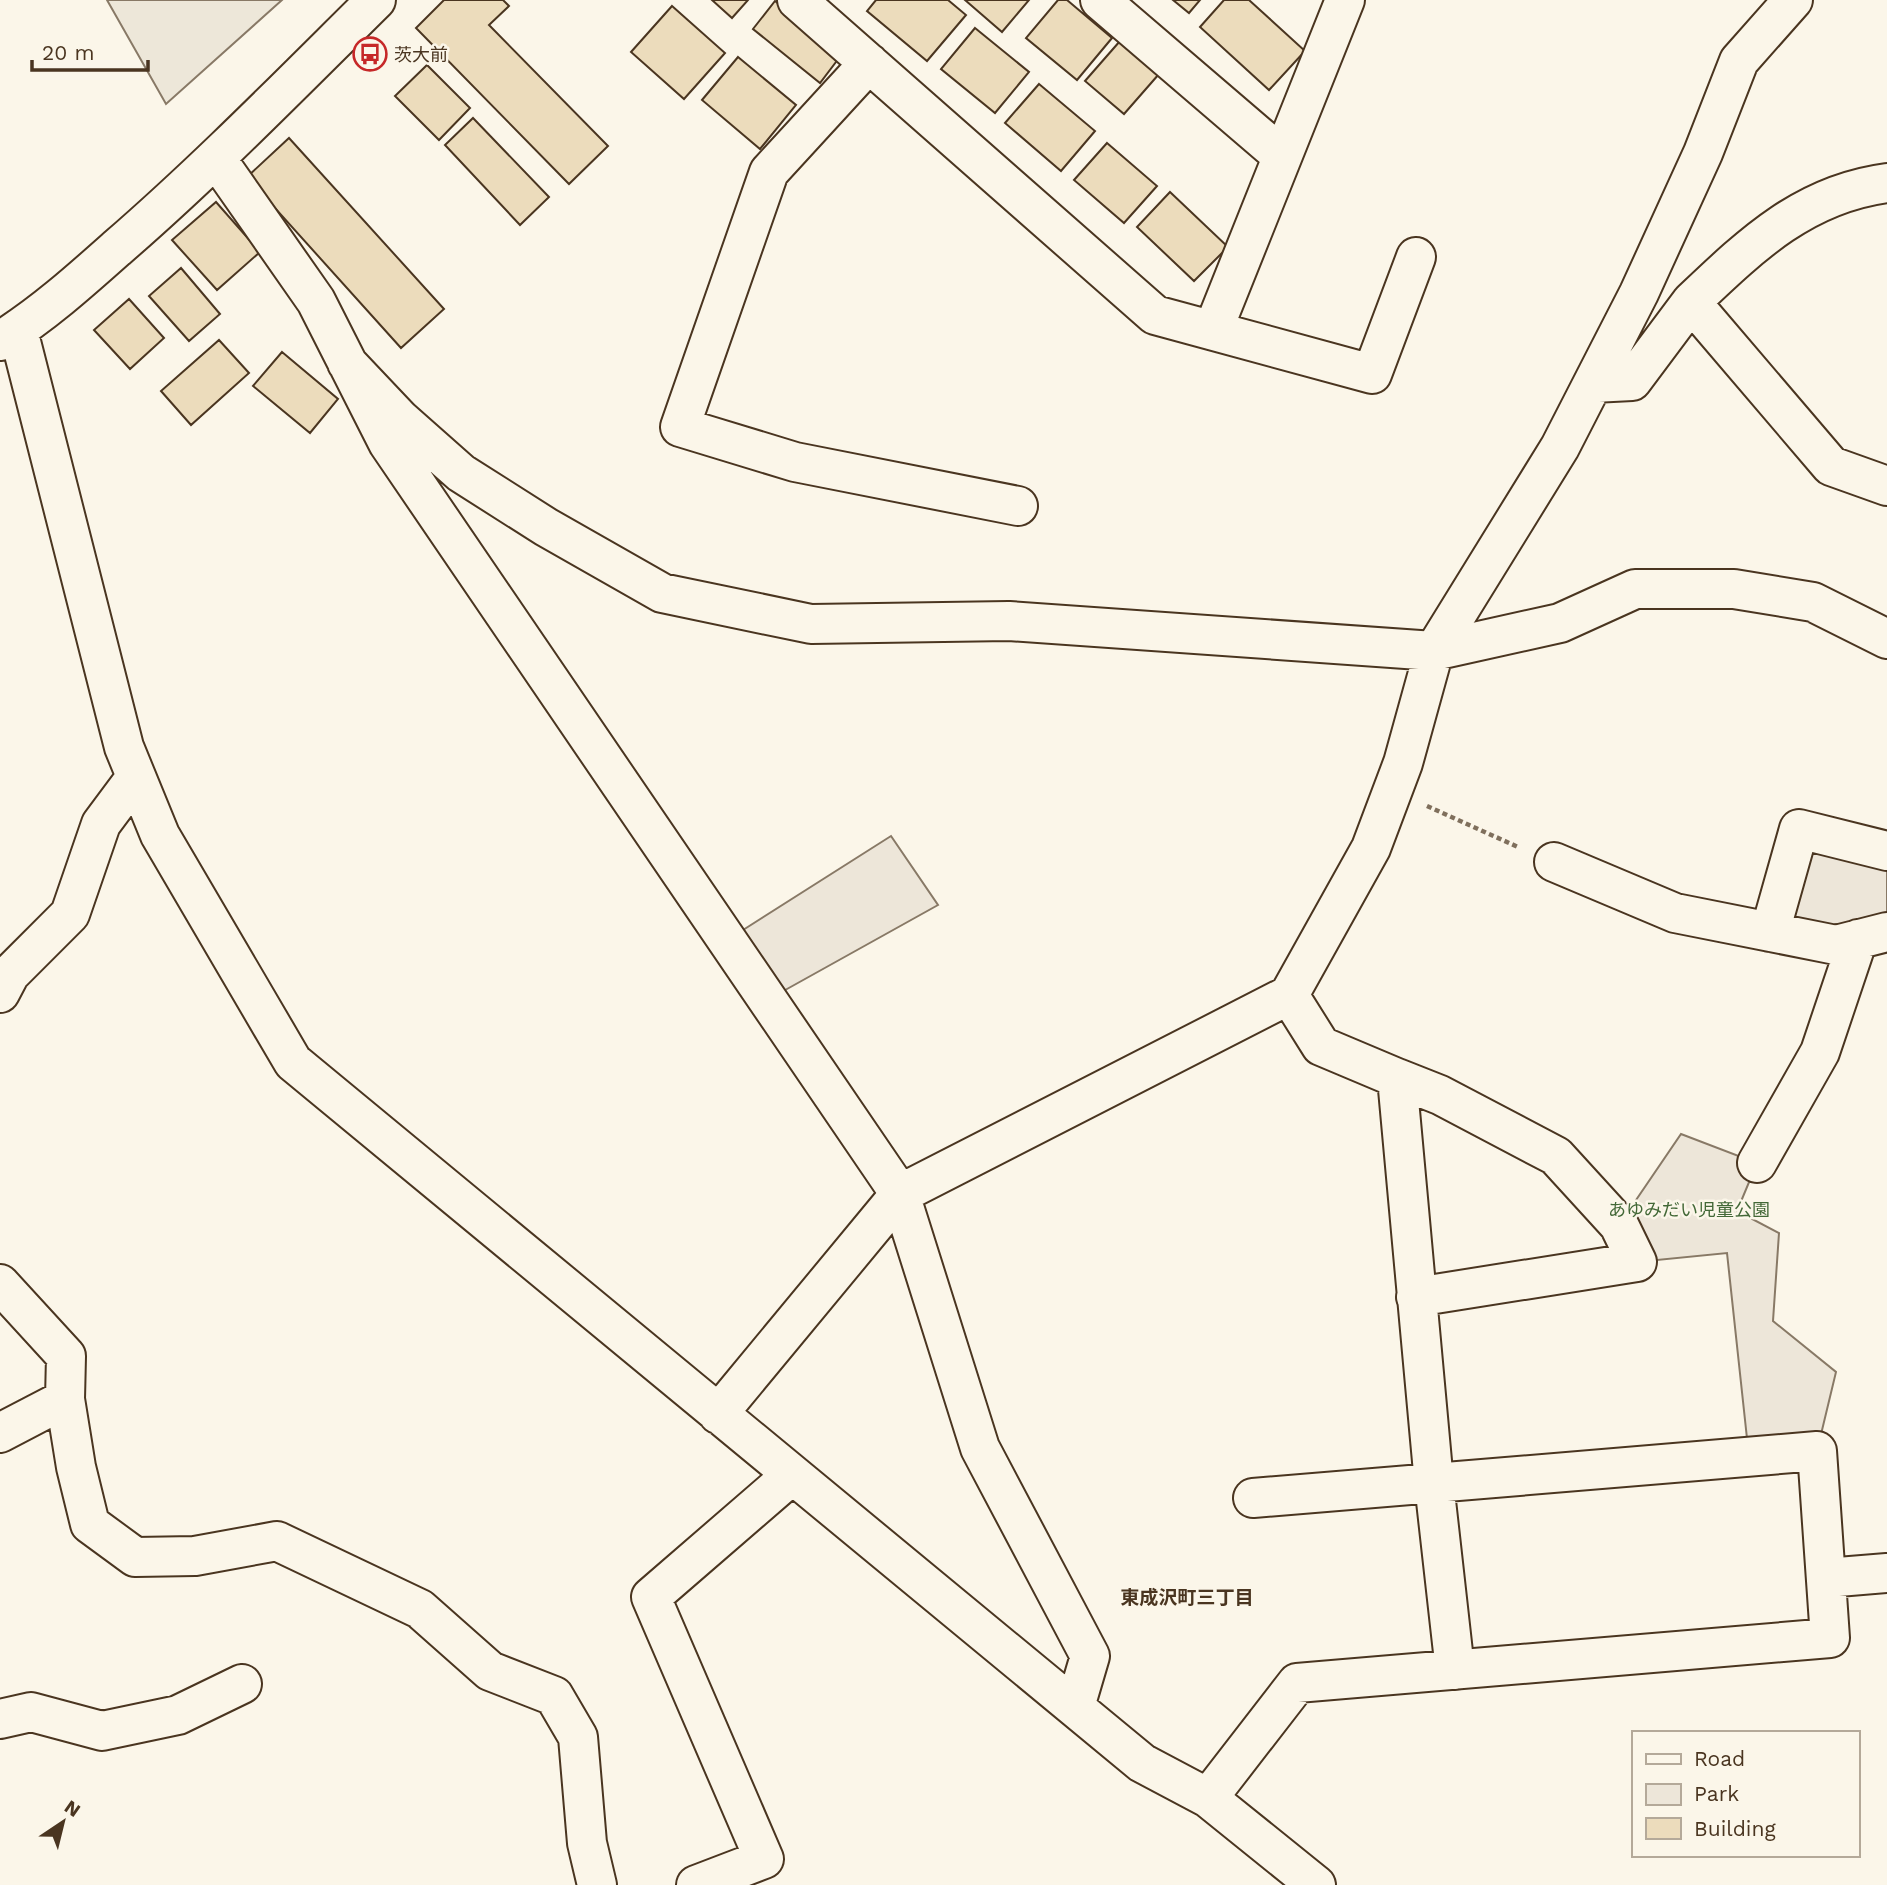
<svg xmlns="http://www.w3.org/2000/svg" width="1887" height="1885" font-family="'Work Sans','Noto Sans JP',sans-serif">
<rect width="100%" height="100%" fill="#fbf6e9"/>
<path fill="#ede6d9" stroke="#887966" stroke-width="2" d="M1799 829 1887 851V932H1770Z
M891 836 938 905 778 994 743 930Z
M1681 1134 1757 1163 1737 1211 1779 1233 1773 1321 1836 1372 1817 1451 1749 1457 1727 1253 1637 1262 1619 1225Z"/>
<path fill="#ede7d9" stroke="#887966" stroke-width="2" d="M107 0H282L166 104Z"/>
<path fill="#ecdcbc" stroke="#4a3520" stroke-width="2" d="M444 0H503L509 6 489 25 608 146 569 184 416 28Z
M712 0H748L732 18Z
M876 0H948L966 15 927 61 867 11Z
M965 0H1029L1002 32Z
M1058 0H1067L1112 38 1077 80 1026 38Z
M1173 0H1200L1189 13Z
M1224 0H1249L1305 51 1269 90 1200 27Z
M775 1 842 54 820 83 753 29Z
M672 6 725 53 684 99 631 52Z
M975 28 1029 72 995 113 941 69Z
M1120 41 1159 74 1124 114 1085 81Z
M738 57 796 105 760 149 702 100Z
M427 65 470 108 439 140 395 96Z
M1039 84 1095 131 1061 171 1005 123Z
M473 118 549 197 520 225 445 145Z
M289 138 444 309 401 348 247 177Z
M1107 143 1157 186 1124 223 1074 180Z
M1170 192 1228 247 1194 281 1137 227Z
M216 202 260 252 217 290 172 240Z
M181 268 220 314 189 341 149 296Z
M129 299 164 338 130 369 94 330Z
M219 340 249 373 191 425 161 391Z
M282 352 338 399 310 433 253 386Z"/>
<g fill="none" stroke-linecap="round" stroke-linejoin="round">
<defs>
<path id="minor" d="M797 0 1155 315 1372 374 1416 257
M1100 0 1282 156
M869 63 769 172 680 427 795 462 1018 506
M216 158 316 301 388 443 900 1194 980 1448 1090 1656 1075 1707
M1691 302C1750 246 1803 194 1887 183
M18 330 124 747 160 835 293 1062 1142 1763 1208 1798 1316 1885
M1213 330 1345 0
M0 341C42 315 80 281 117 248 207 170 291 84 376 0
M347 363 400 419 461 473 546 527 662 593 811 624 1009 621 1434 651 1560 447 1639 293 1703 153 1739 61 1793 0
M1593 383 1632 381 1691 302 1831 466 1887 486
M1554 862 1675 913 1836 945 1887 932
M1770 932 1799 829 1887 851
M0 993 10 974 70 914 101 824 136 777
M1289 995 1321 1046 1397 1078
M1757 1163 1820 1052 1858 939
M0 1284 66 1356 65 1399 76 1467 90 1524 135 1557 195 1556 277 1541 420 1609 490 1671 554 1696 578 1737 587 1843 597 1885
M718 1414 900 1194 1289 995 1371 848 1403 763 1434 651 1560 623 1635 589H1734L1813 602 1887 639
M0 1433 65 1399
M1253 1498 1434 1483 1455 1670
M1826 1578 1887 1573
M0 1719 31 1712 102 1731 178 1715 242 1684
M1208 1798 1297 1683 1830 1638 1817 1451 1434 1483 1397 1078 1440 1095 1556 1156 1619 1225 1637 1262 1416 1297
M696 1885 764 1859 651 1597 792 1475"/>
</defs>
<use href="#minor" stroke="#4a3520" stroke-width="42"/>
<path stroke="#7f6f5c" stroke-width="4.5" stroke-dasharray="5 3.5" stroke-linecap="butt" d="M1427 806 1518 847"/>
<use href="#minor" stroke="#fbf6e9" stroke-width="38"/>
</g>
<defs>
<symbol id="bus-ring" viewBox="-11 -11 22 22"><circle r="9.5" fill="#fbf6e9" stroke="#c62828" stroke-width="1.5"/><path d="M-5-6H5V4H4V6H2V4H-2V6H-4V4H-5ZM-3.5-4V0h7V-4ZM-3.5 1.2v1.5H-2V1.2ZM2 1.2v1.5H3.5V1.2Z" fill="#c62828"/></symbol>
</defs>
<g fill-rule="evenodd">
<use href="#bus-ring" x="351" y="35" width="38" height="38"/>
</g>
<g text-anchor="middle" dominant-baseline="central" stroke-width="5" stroke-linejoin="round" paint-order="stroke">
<g font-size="18" fill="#4a3520" stroke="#fbf6e9" text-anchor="start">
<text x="394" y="54">茨大前</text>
</g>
<g font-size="18" fill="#436837" stroke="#fbf6e9">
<text x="1689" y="1209">あゆみだい児童公園</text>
</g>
<g font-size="19" font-weight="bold" fill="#4a3520" stroke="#fbf6e9">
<text x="1187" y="1597">東成沢町三丁目</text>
</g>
</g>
<rect x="1632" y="1731" width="228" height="126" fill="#fbf6e9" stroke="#b4a999" stroke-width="2"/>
<rect x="1646" y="1754" width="35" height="10" fill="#fbf6e9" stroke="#b4a999" stroke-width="2"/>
<text x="1694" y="1766" font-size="21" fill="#4a3520">Road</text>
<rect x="1646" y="1784" width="35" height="21" fill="#ede6d9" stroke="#b4a999" stroke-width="2"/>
<text x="1694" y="1801" font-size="21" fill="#4a3520">Park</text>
<rect x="1646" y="1818" width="35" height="21" fill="#ecdcbc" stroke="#b4a999" stroke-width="2"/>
<text x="1694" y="1836" font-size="21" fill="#4a3520">Building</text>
<g transform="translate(63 1822) rotate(35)" stroke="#fbf6e9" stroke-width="5" paint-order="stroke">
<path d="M0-5L12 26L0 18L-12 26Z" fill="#4a3520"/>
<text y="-10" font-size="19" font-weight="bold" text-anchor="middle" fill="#4a3520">N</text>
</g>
<path d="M32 60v10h116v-10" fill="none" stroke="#4a3520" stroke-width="3.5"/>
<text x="42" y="60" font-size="21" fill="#4a3520" stroke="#fbf6e9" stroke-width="5" paint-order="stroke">20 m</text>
</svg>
